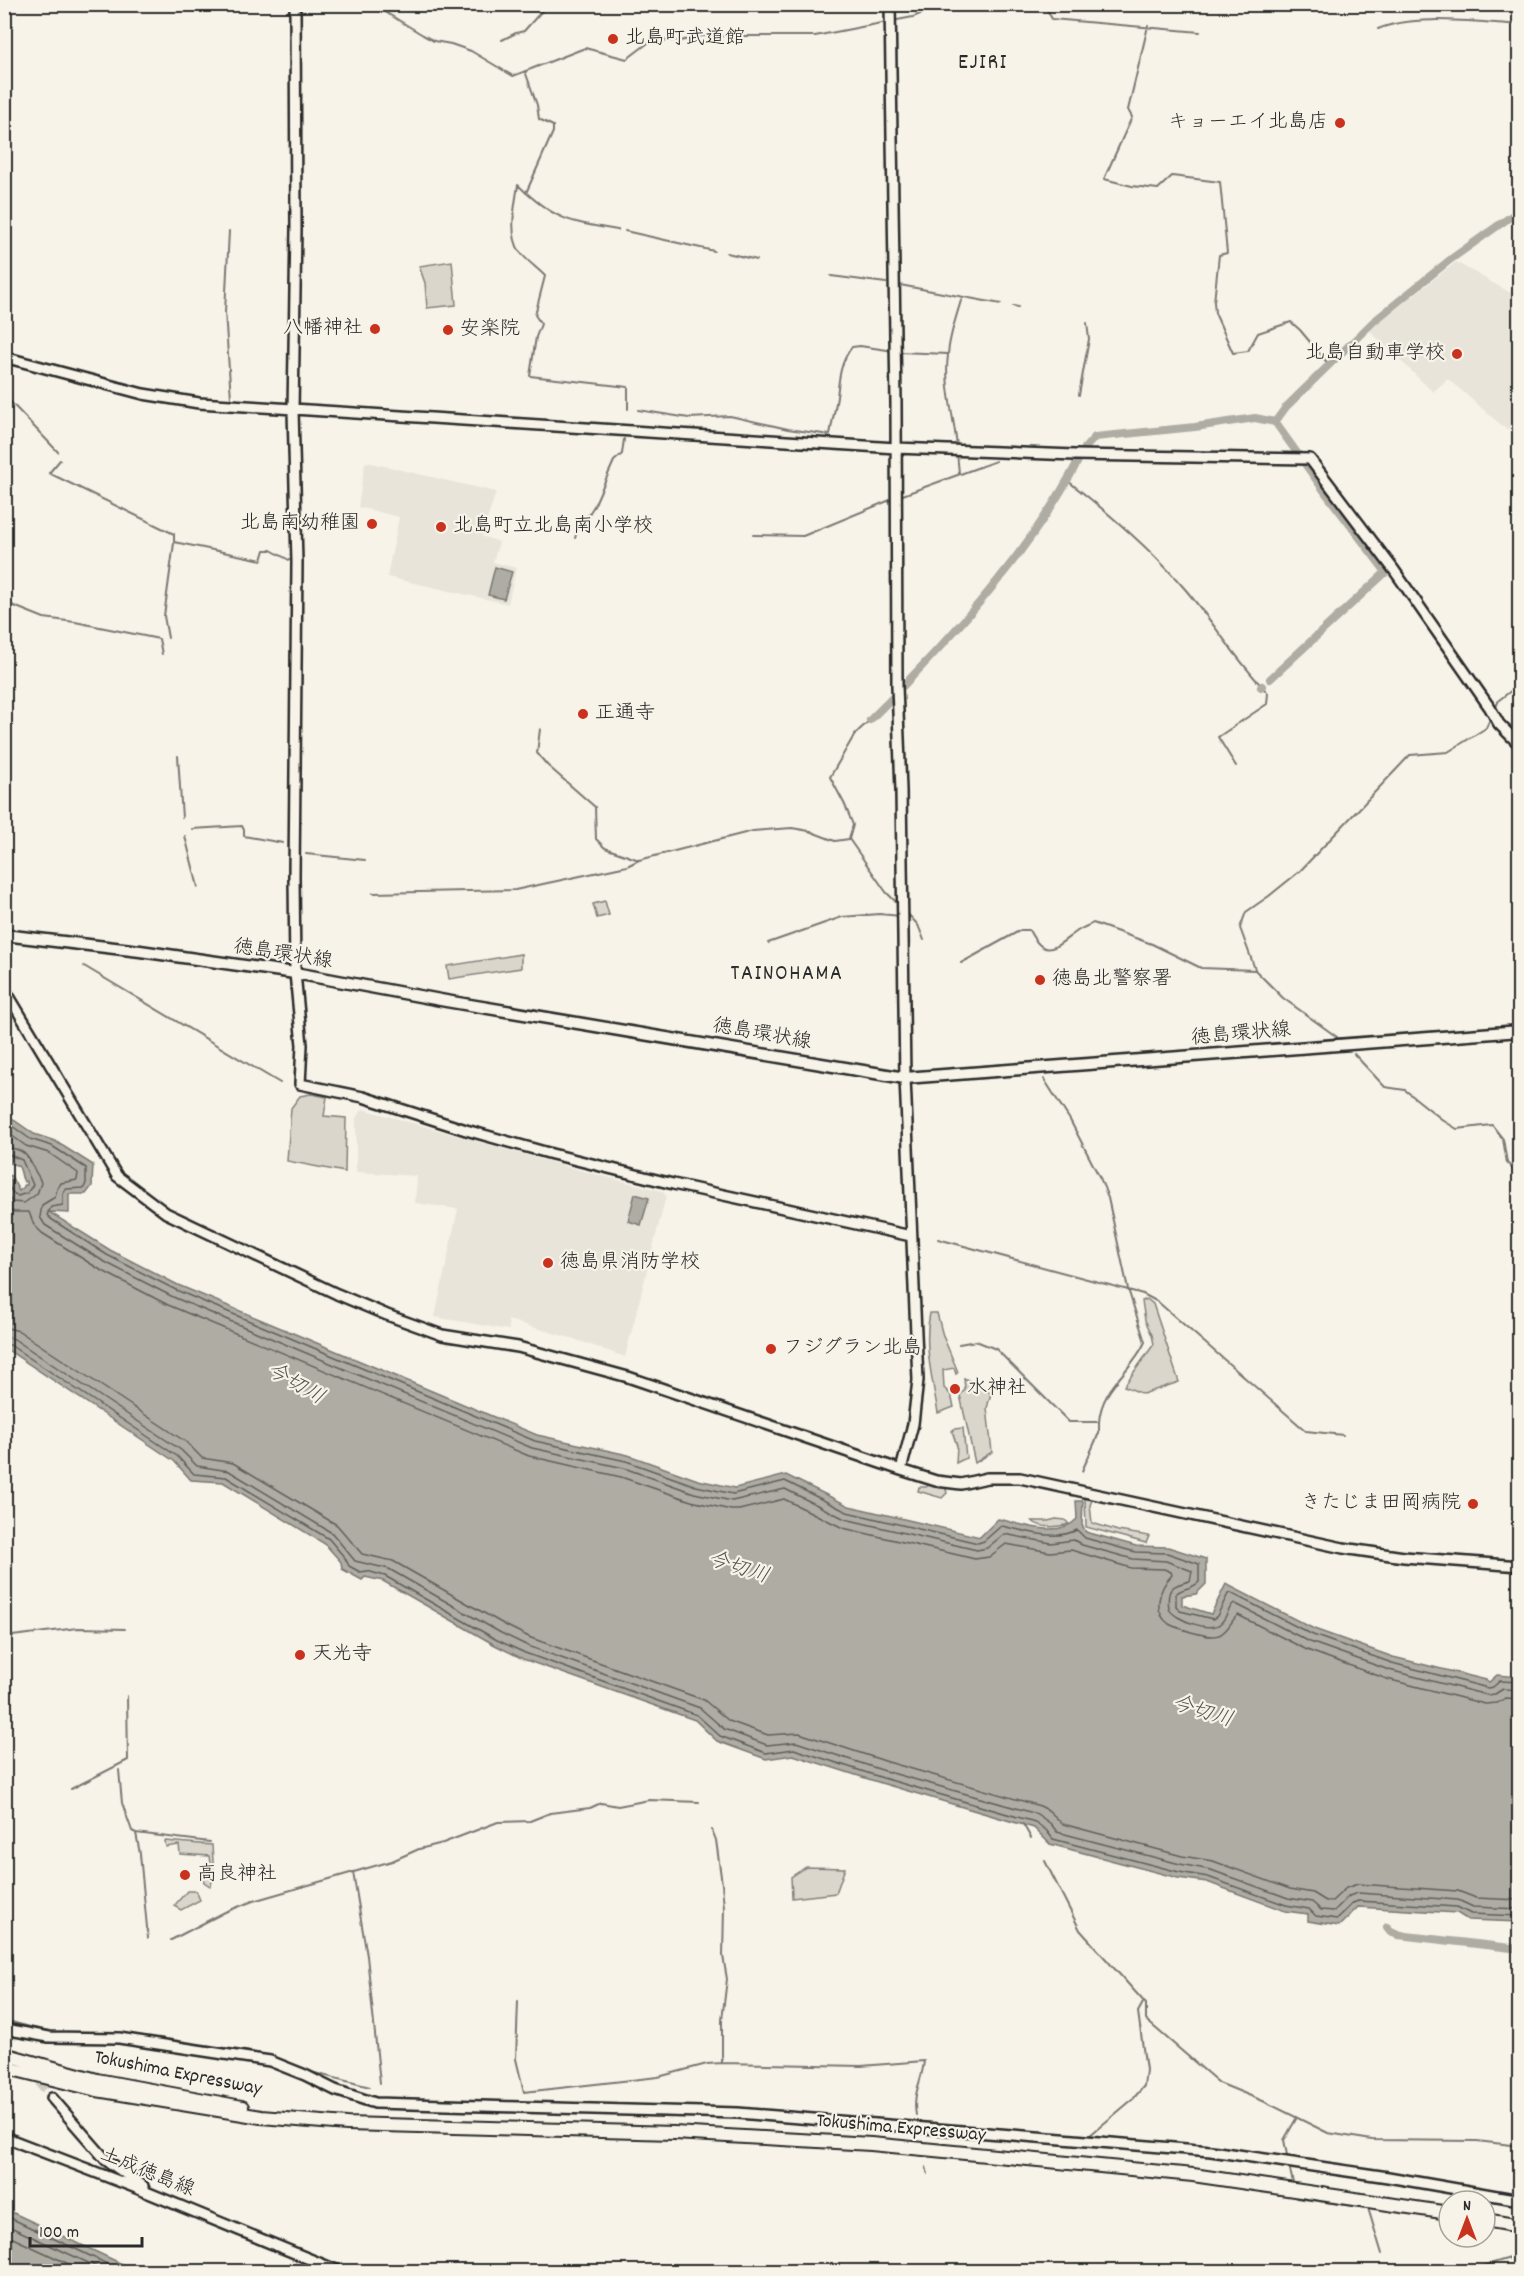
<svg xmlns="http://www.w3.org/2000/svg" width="1524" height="2276" font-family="Dekko,'Klee One',sans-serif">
<rect width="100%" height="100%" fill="#f7f3e8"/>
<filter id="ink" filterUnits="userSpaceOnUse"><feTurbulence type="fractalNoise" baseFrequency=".0167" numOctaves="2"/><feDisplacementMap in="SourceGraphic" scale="12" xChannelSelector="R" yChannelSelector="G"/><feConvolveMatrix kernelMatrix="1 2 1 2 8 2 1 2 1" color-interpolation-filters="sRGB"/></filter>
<g filter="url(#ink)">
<path fill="#e8e4da" d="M1456 262 1516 296 1519 290V417L1507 430 1448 379 1433 392 1369 330Z
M367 462 496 492 482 536 499 542 493 562 516 568 508 604 387 577 399 517 358 507 365 463Z
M363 1109 583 1171 662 1191 666 1196 625 1357 574 1339 508 1320 509 1330 435 1317 458 1209 415 1203 417 1176 356 1172V1118Z"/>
<path fill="#dad6cc" stroke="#82807c" stroke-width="1.5" d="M452 261 456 305 427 308 425 283 419 266Z
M605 901 609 915 597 918 593 904Z
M521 954V968L449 979 447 966Z
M311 1094 327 1097 324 1116 346 1118 345 1172 287 1161 291 1108 300 1096Z
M1147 1299 1153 1304 1179 1382 1143 1394 1124 1386 1154 1344 1152 1335 1145 1320 1142 1301Z
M930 1313H937L943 1336 958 1372 956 1374 954 1368 943 1370 944 1388 951 1395 954 1407 938 1413C933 1381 923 1346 930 1313Z
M964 1378 991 1393 987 1408 992 1452 975 1463 960 1395 965 1390Z
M963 1428 966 1458 956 1463 957 1446 952 1431 954 1429Z
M932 1483 945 1486 947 1493 942 1498 918 1491 919 1487H926Z
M1085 1498H1093L1090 1505 1092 1523 1118 1531 1149 1536 1146 1543 1086 1527Z
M1056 1519 1065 1520 1069 1524C1058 1527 1042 1529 1032 1521H1048Z
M165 1841 212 1845 214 1878 210 1886 204 1882 202 1874 211 1871 209 1856 180 1854 179 1845 166 1847Z
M806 1867 845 1868 836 1893 792 1898 791 1877Z
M187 1891H196L200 1900 181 1910 174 1906Z"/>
<path fill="#afaca4" stroke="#7a7874" stroke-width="1.5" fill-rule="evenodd" d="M495 567 512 572 504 599 488 595Z
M4 1113 34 1134 55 1141 93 1165 92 1186 86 1194H69V1213L49 1212 110 1250 178 1285 537 1435 628 1455 698 1480 735 1488 786 1475 849 1506 980 1537 998 1519C1022 1524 1058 1539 1077 1519L1076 1501H1083L1082 1525 1086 1532 1136 1546 1168 1547 1206 1559V1584L1196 1594 1182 1596V1605L1211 1614 1226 1584 1314 1629 1393 1657 1486 1680 1489 1682 1497 1675 1519 1677V1922L1468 1920 1457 1913 1358 1907 1339 1926 1308 1921V1914L1285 1911 1207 1882 1178 1878 1050 1844 1034 1828 881 1783 793 1755 766 1759 717 1741 695 1720 523 1659 495 1645 383 1581 365 1577 362 1580 342 1569 341 1562 325 1544 223 1482 191 1480 174 1461 5 1348ZM8 1160 9 1163C25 1166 18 1171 24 1182L27 1181V1185H24V1187L19 1191 11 1176 7 1174 6 1162Z
M635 1194 649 1198 641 1225 628 1221Z
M5 2209 137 2271H5Z"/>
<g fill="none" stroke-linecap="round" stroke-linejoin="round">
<path stroke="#605f5b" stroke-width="1.5" d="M4 1120 30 1139 52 1146 86 1168V1183L84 1188 66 1189 63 1194V1205L51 1207 47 1215 51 1219 107 1255 176 1290 535 1441 626 1461 696 1486 733 1494 785 1481 847 1512 978 1543 984 1541 1001 1526C1025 1530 1053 1542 1077 1530L1085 1538 1135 1552 1167 1553 1199 1564V1582C1191 1590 1182 1587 1176 1594V1606L1180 1611 1213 1619 1217 1616 1228 1594 1231 1593 1313 1635 1392 1663 1488 1688 1493 1687 1500 1681 1520 1682
M4 1130 26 1146 49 1153 78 1173 77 1180 61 1183 57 1189 55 1197 42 1205 40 1217 45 1225 103 1261 173 1297 532 1448 624 1468 694 1493 732 1501 785 1489 845 1519 977 1550 987 1548 1004 1534 1051 1543 1074 1540 1082 1545 1133 1559 1166 1561 1192 1571 1190 1581C1172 1585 1166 1588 1169 1609 1175 1620 1211 1633 1221 1623 1227 1617 1228 1608 1234 1603L1310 1642 1389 1670 1487 1695 1495 1694 1503 1689 1520 1690
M4 1148C22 1147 28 1155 34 1169 36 1174 40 1177 41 1183L37 1194 24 1203 12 1202 4 1192
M4 1156 10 1155 22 1160 33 1185 27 1193 18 1196 13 1193 4 1180
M4 1208 14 1212H29L34 1225 42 1233 99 1269 168 1305 529 1456 621 1477 691 1501 731 1510H739L784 1499 843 1528 975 1559 989 1557 1006 1544 1050 1552 1071 1550 1131 1568 1164 1569 1171 1572 1172 1575C1160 1587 1151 1611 1169 1624 1176 1628 1184 1629 1191 1632 1201 1634 1210 1638 1219 1635 1229 1631 1231 1620 1238 1615L1307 1650 1387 1679 1485 1704 1497 1703 1506 1698 1520 1699
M4 1327 19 1331 186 1442 202 1458 233 1463 337 1525 362 1554 393 1561 505 1625 531 1638 704 1700 729 1721 768 1735 799 1733 888 1762 1040 1806 1048 1810 1063 1824 1182 1856 1213 1861 1290 1889 1313 1893 1326 1901H1332L1346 1888 1358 1884 1458 1891 1476 1898 1520 1900
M4 1336 14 1339 181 1450 197 1466 229 1471 332 1533 355 1561 389 1569 501 1633 528 1646 700 1708 724 1729 767 1745 796 1742 885 1771 1037 1814 1051 1824 1057 1832 1180 1864 1211 1870 1288 1898 1312 1902 1321 1910 1334 1911 1349 1896 1358 1893 1458 1900 1473 1907 1520 1909
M4 1344 10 1345 177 1456 194 1474 226 1477 329 1539 345 1558 349 1566 360 1572 367 1571 385 1576 497 1640 525 1653 697 1715 720 1736 766 1753 794 1749 883 1778 1035 1822 1046 1830 1053 1839 1179 1872 1208 1877 1286 1905 1309 1909 1316 1916 1337 1919 1353 1903 1358 1901 1457 1907 1471 1914 1520 1916
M4 2215 124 2272
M4 2224 108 2272
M4 2234 86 2272"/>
<path stroke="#7a7874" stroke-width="2" d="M372 4 423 35 434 41 451 44 471 51 513 76 585 48 627 59 652 40 680 41 703 36H815L887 22
M1044 4 1052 19 1200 32
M892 21 913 17 944 4
M1148 26 1128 110 1132 117 1104 179 1132 186 1158 189 1172 176 1220 182 1227 253 1219 255 1214 302 1215 313 1233 353 1248 351 1258 333 1291 322 1300 330 1330 366
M1378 29C1412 14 1475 22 1512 24L1520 22
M502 40 516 33 524 31 548 4
M525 71 537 105 539 119 553 126V132L526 193
M4 144H9
M1518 211 1520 212
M618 230C569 222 554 220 518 185 515 205 508 234 520 252 527 261 537 268 545 276L535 315 541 324 536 337 530 376 628 387V409
M229 231 225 312 231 398
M625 231 714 251
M727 253 757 260
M831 276 886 283
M900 285 1001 304
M1013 306 1018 307
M899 352 948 354
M4 395 58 452
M1079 395 1089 339 1087 323
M638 410 689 418 730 416 788 429 830 435C832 422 835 410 837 397 839 379 840 362 852 347L860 346 894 351
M957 447C954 416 944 386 948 355 949 336 957 315 962 297
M957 453 959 473
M60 460 49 473 174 534V542L262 560 265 550H271L289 560
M1068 481C1110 514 1150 548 1185 589 1214 623 1237 661 1268 693L1267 704 1218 737 1236 766
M900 496 996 461
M753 535 803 536 895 498
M575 538 580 523 587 517 594 506 614 461 622 454 624 439
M4 602 44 618 75 622 159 639 162 654
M168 638 164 616 174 543
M1495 709 1499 700 1520 684
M540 729 537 753 547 765 595 807 596 839 605 848 639 860 753 831 792 828 809 831 835 841 849 839 886 892 900 906
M178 756 182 818
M192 829 242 826 244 830V836L283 843
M185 836 198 887
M849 839 853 825 845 805 830 777 855 734 870 720
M306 854 365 860
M373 893 515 890 627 866 639 860
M906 912 918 925 924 940
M768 943 842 917 879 914 901 916
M961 963 1021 930H1029C1045 961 1055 947 1076 932 1081 928 1088 926 1093 923L1152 944 1201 968 1255 970 1283 998 1337 1037
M84 966 280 1083
M1255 969 1240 928 1246 912 1269 896 1300 871 1410 755 1448 752 1486 728 1491 717
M1354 1054 1385 1087 1405 1090 1444 1121 1457 1129 1492 1125 1503 1139 1507 1163 1520 1176
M938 1239 1143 1294 1158 1302 1306 1431 1343 1435
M959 1344 976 1341 996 1349 1069 1422H1099C1101 1387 1132 1371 1145 1342L1128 1289 1108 1198 1101 1180 1070 1120 1044 1079
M1082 1471 1099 1433V1422
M4 1637 78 1628 125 1629
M119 1770 122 1803 132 1831 136 1833 140 1854 148 1938
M71 1789 128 1760 127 1696
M1023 1824 1031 1838
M712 1830 716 1840 722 1884 724 1908 723 1956 727 1979 722 2020V2063L861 2066 924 2061C922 2082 912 2093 916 2115
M136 1833 210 1842
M1045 1861 1080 1930 1146 2004V2020L1219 2083 1263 2101 1328 2133 1372 2140 1477 2141 1520 2146
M353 1872 367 1956 380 2083
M171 1940 225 1912 253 1901 392 1861 419 1849 443 1843 498 1822 530 1821 550 1813 590 1808 601 1803 618 1806 649 1800 699 1802
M518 2001 516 2059 524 2092 658 2077 707 2064 722 2063
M4 2020 45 2031
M58 2032 84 2033
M303 2070 370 2087
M1089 2136 1133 2099 1144 2086 1146 2070 1138 2012 1144 2001
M1288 2160 1284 2140 1296 2119
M1289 2166 1294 2187
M926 2167 928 2174
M1296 2195V2198L1368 2208 1382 2254
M1463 2272 1520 2255"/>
<path stroke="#afaca4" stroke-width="8" d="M1275 422 1286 407 1373 322 1451 259 1520 210
M1085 448 1095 437 1195 427 1255 418 1275 422 1325 492 1386 572 1270 679
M903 686C967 620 1035 543 1078 461
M1261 687 1262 686
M870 720 891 699
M1387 1927 1391 1932 1398 1935 1520 1949"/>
<path stroke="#cecbc2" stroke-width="9" stroke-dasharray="9 4.5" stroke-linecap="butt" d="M4 2042 20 2059
M31 2072 52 2098"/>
<defs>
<path id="secondary" d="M295 4 296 229 293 410 297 562 294 876 295 973 302 1045 300 1084 363 1097 466 1130 552 1154 673 1184 911 1236
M890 4 896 403 897 686 901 790 905 1078 918 1380 913 1424 901 1470
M4 357 143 394 199 403 896 448 1075 455 1310 459 1394 570 1490 708 1499 724 1520 745
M4 988 117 1176 166 1213 337 1294 387 1315 442 1335 518 1347 628 1377 901 1470 936 1481 961 1484 987 1478H1020L1343 1548 1404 1557 1520 1566
M4 2029 49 2037 119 2038 270 2061 305 2075 335 2090 375 2103 738 2113 1211 2151 1388 2177 1520 2200
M52 2098 106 2160 143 2186
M4 2137 134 2187 341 2272"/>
<path id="primary" d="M4 935 140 951 295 973 446 1001 905 1078 1520 1031"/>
<path id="highway" d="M4 2054 97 2080 242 2107
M4 2067 97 2090 261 2117 347 2124 674 2133 871 2144 1193 2175 1449 2213
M1485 2220 1520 2226"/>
</defs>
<use href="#secondary" stroke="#2b2b2b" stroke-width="14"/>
<use href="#primary" stroke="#2b2b2b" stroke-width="15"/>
<use href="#highway" stroke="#2b2b2b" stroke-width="16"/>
<use href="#secondary" stroke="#f7f3e8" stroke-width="9"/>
<use href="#primary" stroke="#f7f3e8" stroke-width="10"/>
<use href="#highway" stroke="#f7f3e8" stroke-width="12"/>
</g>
</g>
<g fill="#c8321e" stroke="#f7f3e8" stroke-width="2">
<circle cx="613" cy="39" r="6"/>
<circle cx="1340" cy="123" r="6"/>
<circle cx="375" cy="329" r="6"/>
<circle cx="448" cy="330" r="6"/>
<circle cx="1457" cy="354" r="6"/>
<circle cx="372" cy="524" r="6"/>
<circle cx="441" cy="527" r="6"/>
<circle cx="583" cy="714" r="6"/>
<circle cx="1040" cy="980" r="6"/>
<circle cx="548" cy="1263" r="6"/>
<circle cx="771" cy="1349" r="6"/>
<circle cx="955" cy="1389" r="6"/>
<circle cx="1473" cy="1504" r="6"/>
<circle cx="300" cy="1655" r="6"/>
<circle cx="185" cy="1875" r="6"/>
</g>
<g text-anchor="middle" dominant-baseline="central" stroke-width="4.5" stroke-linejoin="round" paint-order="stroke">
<g font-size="20" fill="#2b2b2b" stroke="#f7f3e8" text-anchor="start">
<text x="625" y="39">北島町武道館</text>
<text x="1328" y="123" text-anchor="end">キョーエイ北島店</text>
<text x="363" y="329" text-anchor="end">八幡神社</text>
<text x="460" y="330">安楽院</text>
<text x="1445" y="354" text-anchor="end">北島自動車学校</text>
<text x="360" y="524" text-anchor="end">北島南幼稚園</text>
<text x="453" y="527">北島町立北島南小学校</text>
<text x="595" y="714">正通寺</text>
<text x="1052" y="980">徳島北警察署</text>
<text x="560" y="1263">徳島県消防学校</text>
<text x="783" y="1349">フジグラン北島</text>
<text x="967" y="1389">水神社</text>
<text x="1461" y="1504" text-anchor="end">きたじま田岡病院</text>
<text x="312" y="1655">天光寺</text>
<text x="197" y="1875">高良神社</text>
</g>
<g font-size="20" fill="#2b2b2b" stroke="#f7f3e8">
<text transform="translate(283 955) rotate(9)">徳島環状線</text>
<text transform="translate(762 1035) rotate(10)">徳島環状線</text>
<text transform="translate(1241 1035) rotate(-5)">徳島環状線</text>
<text transform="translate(178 2074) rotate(11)">Tokushima Expressway</text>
<text transform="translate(901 2129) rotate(5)">Tokushima Expressway</text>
<text transform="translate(147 2173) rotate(22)">土成徳島線</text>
</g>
<g font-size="21" font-style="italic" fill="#53524f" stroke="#f7f3e8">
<text transform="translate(295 1385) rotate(30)">今切川</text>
<text transform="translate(738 1569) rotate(18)">今切川</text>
<text transform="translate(1202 1713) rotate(17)">今切川</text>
</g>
<g font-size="22" letter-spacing="1.5" fill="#2b2b2b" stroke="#f7f3e8">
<text x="983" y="63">EJIRI</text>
<text x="787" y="974">TAINOHAMA</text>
</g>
</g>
<rect width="1524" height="2276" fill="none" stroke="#f7f3e8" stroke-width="24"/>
<rect x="12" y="12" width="1500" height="2252" fill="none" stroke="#2b2b2b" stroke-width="2" filter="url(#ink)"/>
<g transform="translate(1467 2219)"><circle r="28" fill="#f7f3e8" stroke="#a5a39c" stroke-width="1.5"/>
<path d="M0-4.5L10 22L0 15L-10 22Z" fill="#c8321e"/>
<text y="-9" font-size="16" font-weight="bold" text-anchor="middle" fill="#2b2b2b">N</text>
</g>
<path d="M30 2237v9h112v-9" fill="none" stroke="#2b2b2b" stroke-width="3"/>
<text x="39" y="2237" font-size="18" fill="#2b2b2b" stroke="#f7f3e8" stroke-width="4.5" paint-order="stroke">100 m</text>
</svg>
